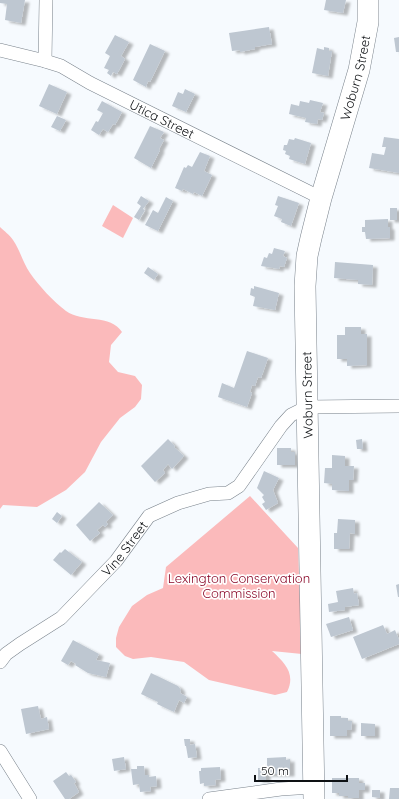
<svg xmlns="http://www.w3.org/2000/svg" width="399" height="799" font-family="Quicksand,sans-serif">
<defs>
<filter id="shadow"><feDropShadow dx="4.5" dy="2.5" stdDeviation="1" flood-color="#0004"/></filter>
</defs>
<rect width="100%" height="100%" fill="#f6fafe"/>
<path fill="#fbbabb" d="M113 205 133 218 123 238 102 226Z
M0 227C4 231 10 235 13 240 20 250 23 263 30 273 39 286 53 301 66 311 82 323 111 314 122 332L111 345 109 362 118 372 135 376 142 385 141 399 135 407 120 418 101 442 85 472 66 490 37 507 3 505 0 509Z
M250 496 298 548 302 654 272 651C285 663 296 674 287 692L275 695 209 680 184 662 151 657 133 659 125 656 116 647V638L119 627 132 606 147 595 163 588 166 567Z"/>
<path fill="#bec7d1" filter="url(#shadow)" d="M0 0H25L21 23 5 20 7 4 0 3Z
M326 0H346L343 13 324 10Z
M269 27 272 44 255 47V49L240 52V50L232 51 229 33Z
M115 35 129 42 121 56 125 59 117 74 113 72 111 76 107 73 109 70 104 68 110 56 105 53Z
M399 37V52H396L394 38Z
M150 44 165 51 150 82 148 81 146 87 133 80Z
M324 47 329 48V51H332L328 76 312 73 317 48 324 50Z
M49 84 67 92 57 114 39 106Z
M185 89 195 94 186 112 172 106 178 92 183 94Z
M310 100 323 103 320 112 324 113 322 120 318 119 317 124 305 122 306 118 289 114 291 104 299 106 300 101 309 103Z
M102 101 122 112 115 125 113 124 108 132 103 129 99 135 91 130 96 121 98 122 103 113 97 110Z
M57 116 66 120 60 131 51 127Z
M150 126 164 132 160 138 164 140 159 149 160 150 151 168 134 158Z
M384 137 399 139V173L369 168 372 153 384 155 386 147H382Z
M295 138 311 143 305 164 289 159 290 156 285 154 286 151 283 150 284 145H287L289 139 294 140Z
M200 152 210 156 204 171 212 175 202 196 194 192 193 194 183 189 182 191 175 188 184 167 186 168 188 165 192 167Z
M141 196 149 201 143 209 145 210 139 220 134 217 141 206 137 203Z
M278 196 299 203 291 226 281 222 282 219 274 216 278 206 275 205Z
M166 197 173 201 158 231 145 225 153 210 158 213Z
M390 208H397V220H390Z
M388 219V227H390V238L366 239 365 232H362V227H365V220Z
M274 248 285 251 283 256 287 258 284 267 280 266 279 269 261 266 264 257 267 258 269 253 272 254Z
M335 262 373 265 372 285 358 284V280L334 278Z
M148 267 158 274 154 280 144 273Z
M254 286 279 293 275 310 253 306 255 297 250 295 251 288 254 289Z
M345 327H361V334H367V365L347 366V359H337V335H345Z
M247 351 268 358 261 378 258 377 255 386 252 385 250 392 252 393 247 407 218 397 222 383 234 388Z
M168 439 175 446 174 447 184 456 172 469 168 464 163 470 165 473 155 482 141 466Z
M362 439 363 449H357L356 440Z
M277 448H291V452H295V465H277Z
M332 455 345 456V466H354L353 480H349V491L332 490V484L324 483 325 468H332Z
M264 471 279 478 273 490 278 503 266 510 262 504 265 502 262 497 264 495 257 488Z
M99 502 113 515 106 522 108 524 105 527 103 525 97 530 100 533 90 541 76 525Z
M57 512 62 516 57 523 52 519Z
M338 519 355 520V534L350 533 349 549H334V533H337Z
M65 549 82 562 71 575 53 560 60 552 61 553Z
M399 584V597H398L396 585Z
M353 588 354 594 357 593 359 605 345 607V610L329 612 328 604 338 602 336 591Z
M349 617 353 630 331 637 326 624Z
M383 625 387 634 395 630 399 640V644L362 659 353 637Z
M73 640 99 654 96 660 110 663 106 677 88 673 75 665 76 664 71 661 68 665 61 661Z
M151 673 178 686 181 690 180 693 187 697 184 703 179 700 174 712 157 704 158 702 141 694Z
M38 706 41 719 47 717 49 729 26 734 21 709Z
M330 716H341V718H348V721H352L351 730H347V736H330Z
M361 723 375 724V736H361Z
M184 739H190V745L195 744 197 757 188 758 186 746H185Z
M124 757 126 769 114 771 112 759Z
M286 757V760L290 759V774H266V780H258V768H267V758Z
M137 766H144L145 775H149V777L156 776 157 786 150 787 151 791 140 792 139 784 133 785 131 769H137Z
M220 767 221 779 215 780 216 785 204 786V783L200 784 199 771H201V768Z
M66 772 69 776 71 775 76 782 74 783 79 792 69 799H65L53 781Z
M332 778H359V783H365V790H359V798H348V796H339V793H332Z
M390 788H399V799H389Z
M372 790H380V798L372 797Z"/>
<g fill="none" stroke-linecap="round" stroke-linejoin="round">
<defs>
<g id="street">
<path id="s1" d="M0 50 45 61 61 66 90 83 321 198"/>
<path d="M45 61 46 0"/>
<path id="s2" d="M0 662 6 654 20 644 61 618 116 561 149 516 178 503 209 494 228 493 239 486 281 426 291 415 307 407 399 406"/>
<path d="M0 751 30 799"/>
<path d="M209 799 281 789 313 787"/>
</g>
<g id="primary">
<path id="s3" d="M314 799 305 286 307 256 311 238 321 198 359 70 368 22V0"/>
</g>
</defs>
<use href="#street" stroke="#7a838c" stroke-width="14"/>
<use href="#primary" stroke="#7a838c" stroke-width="22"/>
<use href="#street" stroke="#fff" stroke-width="13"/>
<use href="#primary" stroke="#fff" stroke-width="21"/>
</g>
<g text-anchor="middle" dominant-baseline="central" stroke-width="3.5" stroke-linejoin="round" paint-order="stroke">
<g font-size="13" fill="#0e1114" stroke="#fff">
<text stroke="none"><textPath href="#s3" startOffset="728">Woburn Street</textPath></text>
<text stroke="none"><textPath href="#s1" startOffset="177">Utica Street</textPath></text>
<text transform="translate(307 395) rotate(-91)">Woburn Street</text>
<text stroke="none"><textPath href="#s2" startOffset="170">Vine Street</textPath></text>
</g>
<g font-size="13" fill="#880425" stroke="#fff">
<text x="239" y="578">Lexington Conservation<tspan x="239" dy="15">Commission</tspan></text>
</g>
</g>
<path d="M255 775v6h92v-6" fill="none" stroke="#0e1114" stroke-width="2"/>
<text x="261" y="775" font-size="12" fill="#0e1114" stroke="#ffffff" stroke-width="3" paint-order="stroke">50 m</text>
</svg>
